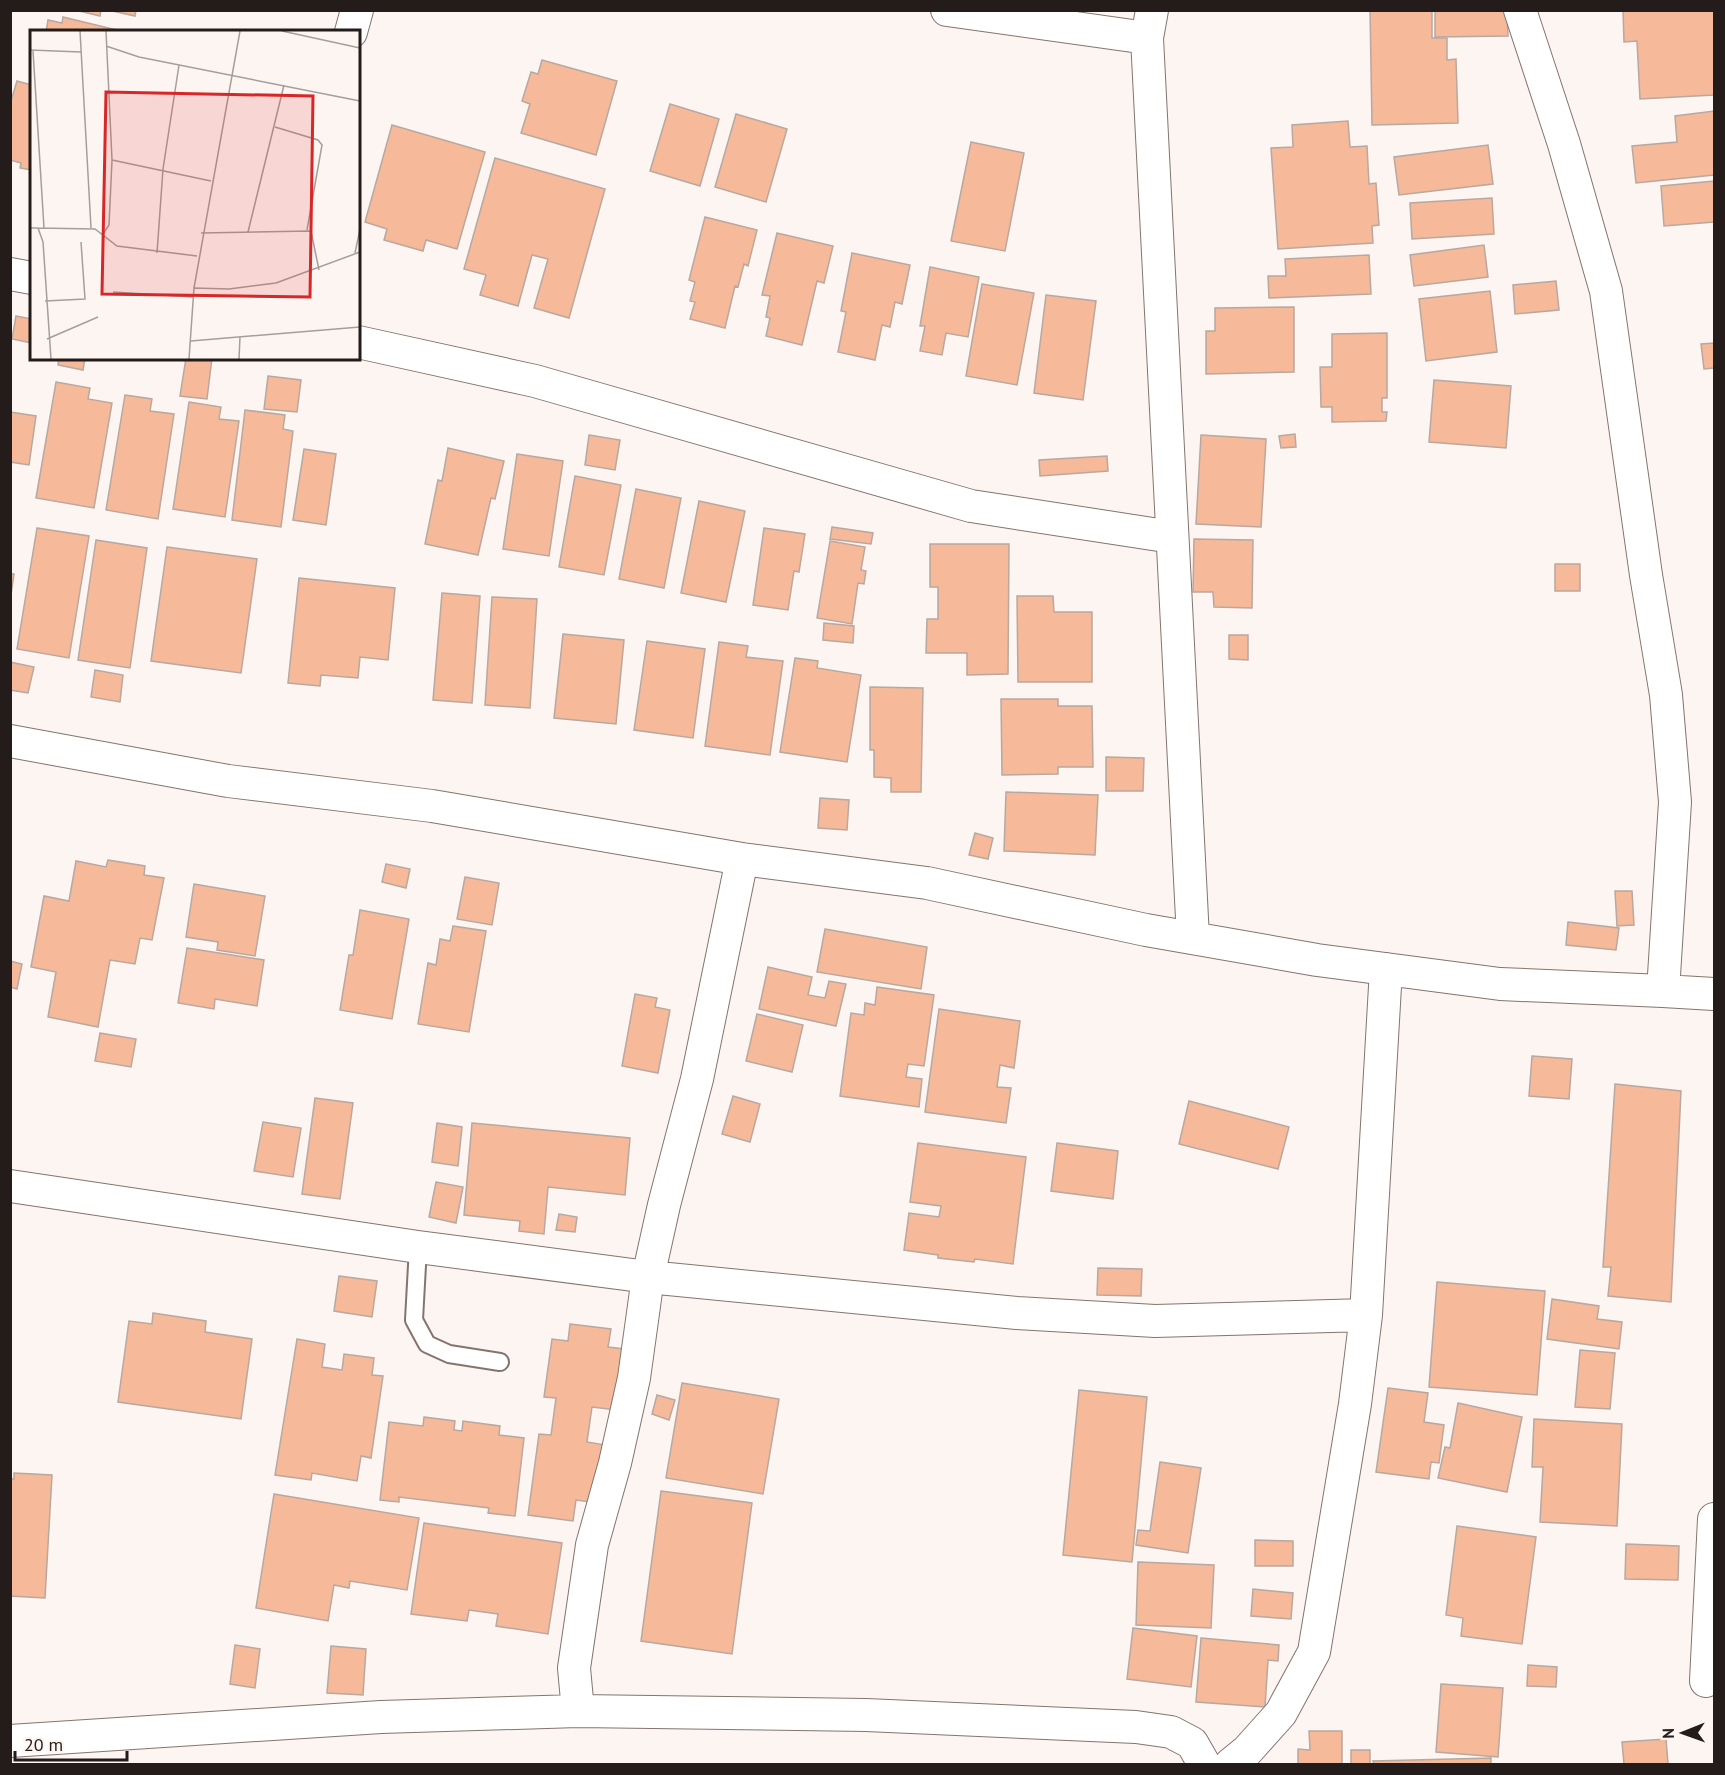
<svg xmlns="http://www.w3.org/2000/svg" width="1725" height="1775" font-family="'PT Sans',sans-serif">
<rect width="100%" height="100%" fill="#fdf5f2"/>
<path fill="#f6b999" stroke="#b8a8a0" stroke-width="1.5" d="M75 10H101L100 16Z
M108 10H136L135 16Z
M1370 10H1432V38H1447V60L1456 59 1458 123 1372 125Z
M1435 10H1507L1508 36 1435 37Z
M1623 10H1714V95L1640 99 1637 41 1624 42Z
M63 17 125 32H46L48 20 62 23Z
M542 60 617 81 596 155 521 133 530 104 522 101 531 72 538 74Z
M17 81 32 85V170L20 168 21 163 10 160V104Z
M670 104 719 119 700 186 650 171Z
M1714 111V175L1636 183 1632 146 1677 142 1675 116Z
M736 114 787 129 766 202 715 187Z
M1348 121 1350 147 1367 146 1369 184 1376 183 1379 225 1372 226 1373 243 1278 249 1271 148 1293 147 1292 125Z
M392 125 485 152 457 249 426 240 423 251 384 240 387 229 365 222Z
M971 142 1024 153 1005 251 951 241Z
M1488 145 1493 184 1399 195 1394 157Z
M495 158 605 189 569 318 534 308 548 259 532 255 518 306 480 295 486 275 464 269Z
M1714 181V222L1664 226 1661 186Z
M1492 198 1494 234 1412 239 1410 203Z
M705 217 757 230 748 266 744 264 738 287 735 286 725 328 690 319 695 302 690 301 695 282 689 280Z
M777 233 833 246 824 283 817 281 802 345 766 336 770 318 766 317 770 296 762 295Z
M1484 245 1488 277 1414 286 1410 255Z
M852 253 910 265 902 304 895 302 890 327 882 325 875 360 838 352 846 312 841 311Z
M1369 255 1371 294 1269 298 1268 276H1286L1285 259Z
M930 267 979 277 968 337 946 333 942 355 920 351 925 326H920Z
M1556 281 1559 310 1515 314 1513 285Z
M982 284 1034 293 1017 385 966 376Z
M1490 291 1497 352 1426 361 1419 299Z
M1046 295 1096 301 1083 400 1034 393Z
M1294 307V372L1206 374V331H1215V308Z
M16 316 32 319V343L12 339Z
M1387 333V398H1382V412H1387L1386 421 1332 422V407H1321L1320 367H1332V334Z
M1714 343V368L1704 369 1701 344Z
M59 358H85L83 370 58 365Z
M186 358H212L207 399 180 396Z
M268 376 301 380 297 412 264 409Z
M1434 380 1511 386 1506 448 1429 442Z
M56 382 90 388 88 399 112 403 94 508 36 498Z
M125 395 152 399 150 411 174 414 158 519 106 510Z
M189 402 221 407 219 419 239 421 225 517 173 509Z
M245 410 285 415 283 429 293 431 281 527 232 520Z
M10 412 36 416 29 465 10 462Z
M1295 434 1296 447 1281 448 1279 436Z
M589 435 620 440 615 470 585 465Z
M1201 435 1266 439 1261 527 1196 524Z
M448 448 504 461 495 499 491 498 478 555 425 544 438 480 442 481Z
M304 449 336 454 326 525 293 520Z
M517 454 563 461 549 556 503 549Z
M1107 456 1108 471 1040 476 1039 460Z
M575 476 621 485 604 575 559 567Z
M636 489 681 498 664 588 619 579Z
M699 501 745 511 726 602 681 593Z
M832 527 873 533 871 544 830 539Z
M37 528 89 536 69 658 17 649Z
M764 528 805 534 799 572 794 571 788 610 753 605Z
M1194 539 1253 540 1252 608 1214 607 1213 592H1193Z
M96 540 147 548 130 668 78 660Z
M830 541 865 547 861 570 866 571 864 584 858 583 852 624 817 618Z
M930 544H1009L1008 674 967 675V653H926L927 619H938V587H930Z
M167 547 257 559 241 673 151 661Z
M1555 564H1580V591H1555Z
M10 574H14L11 595H10Z
M299 578 395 588 388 660 360 657 358 678 321 675 320 686 288 683Z
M442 593 480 596 472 703 433 700Z
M1017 596H1053L1054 612H1092V682H1018Z
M492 597 537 599 530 708 485 705Z
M824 623 854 626 853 643 823 640Z
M563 634 624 640 616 724 554 718Z
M1229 635H1248V660L1229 659Z
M647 641 705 649 693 738 634 730Z
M719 642 748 646 746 657 783 661 770 755 705 746Z
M795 658 818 661 817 668 861 675 847 762 780 752Z
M10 662 34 667 28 693 10 690Z
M95 670 123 675 120 702 91 697Z
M870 687 923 688 921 792H891V778L874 777V750H870Z
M1001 699H1058V706H1092L1093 767H1058V774L1002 775Z
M1106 757 1144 758 1143 791H1106Z
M1006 792 1098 795 1095 855 1004 851Z
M820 798 849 800 847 830 818 828Z
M975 833 993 838 988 859 969 855Z
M108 860 145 866 144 875 164 878 152 940 140 938 135 964 110 960 98 1027 48 1017 56 972 31 967 44 896 69 901 76 861 106 867Z
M386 864 410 869 406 888 382 882Z
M465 877 499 883 492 925 457 919Z
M194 884 265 896 255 956 217 950 218 942 186 937Z
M1615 891H1632L1634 925 1617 926Z
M360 910 409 919 392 1019 340 1010 349 955H353Z
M1568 922 1619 928 1616 950 1566 945Z
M453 926 486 931 469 1032 418 1024 428 963 436 965 440 939 450 941Z
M825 929 927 947 921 989 817 972Z
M187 948 264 960 257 1006 215 999 214 1009 178 1003Z
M10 961 22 964 17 989 10 987Z
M768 967 812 977 808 995 825 998 829 981 846 984 836 1026 759 1009Z
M877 987 934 995 924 1066 908 1064 906 1077 922 1079 919 1107 840 1096 851 1013 864 1015 865 1003 875 1005Z
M635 994 657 998 655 1007 670 1010 658 1073 622 1066Z
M939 1009 1020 1021 1014 1068 1000 1065 997 1087 1011 1088 1006 1123 925 1112Z
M757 1014 803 1025 792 1072 746 1061Z
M100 1033 136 1039 131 1067 95 1061Z
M1532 1056 1572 1059 1569 1099 1529 1096Z
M1615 1084 1681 1091 1671 1302 1608 1296 1611 1267H1603Z
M733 1096 760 1104 750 1142 722 1134Z
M315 1098 353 1103 340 1199 302 1194Z
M1189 1101 1289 1127 1278 1169 1179 1144Z
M263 1122 301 1128 293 1177 254 1171Z
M437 1123 462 1127 458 1166 432 1162Z
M472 1123 630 1138 625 1195 548 1187 544 1234 519 1231 520 1221 464 1215Z
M918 1143 1026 1157 1013 1264 975 1259 974 1262 938 1258V1255L904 1250 909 1213 939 1217 941 1206 910 1202Z
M1057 1143 1118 1151 1113 1199 1051 1191Z
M436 1182 463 1187 456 1223 429 1217Z
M559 1214 577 1217 575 1232 556 1230Z
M1098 1268 1142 1269 1141 1296 1097 1295Z
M339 1276 377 1281 372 1317 334 1311Z
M1437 1282 1545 1291 1537 1395 1429 1387Z
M1552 1299 1599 1306 1597 1319 1622 1322 1619 1349 1547 1339Z
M153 1313 206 1321 205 1332 252 1339 241 1419 118 1402 129 1321 152 1324Z
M570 1324 611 1329 608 1347 625 1349 616 1410 592 1407 587 1442 611 1446 604 1504 576 1500 573 1521 528 1515 539 1434 551 1435 556 1398 544 1397 552 1339 568 1341Z
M297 1339 325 1344 322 1367 342 1370 344 1354 374 1358 372 1375 383 1376 371 1458 361 1456 357 1481 312 1473 311 1480 275 1475Z
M1580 1350 1615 1353 1610 1409 1575 1407Z
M682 1383 779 1399 763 1494 666 1478Z
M1388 1388 1428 1393 1424 1422 1444 1425 1439 1463 1431 1462 1429 1479 1376 1472Z
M1079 1390 1147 1397 1132 1562 1063 1555Z
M657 1395 675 1400 669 1420 652 1414Z
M1458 1403 1522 1417 1507 1492 1438 1478 1445 1447 1450 1448Z
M424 1417 455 1421 454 1430 462 1431 463 1421 500 1426 499 1435 524 1438 515 1516 488 1513 489 1508 399 1497V1502L380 1500 389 1422 423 1426Z
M1534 1419 1622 1424 1617 1526 1540 1522 1543 1467H1532Z
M1160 1462 1201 1468 1188 1553 1136 1545 1138 1530 1150 1531Z
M14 1473 52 1475 45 1598 10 1596V1479H14Z
M661 1491 752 1503 732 1654 641 1641Z
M274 1494 419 1518 407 1590 350 1581 349 1588 334 1585 328 1621 256 1608Z
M424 1523 562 1543 548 1634 496 1626 498 1614 469 1610 467 1621 411 1614Z
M1457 1526 1536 1537 1522 1644 1461 1636 1463 1618 1446 1615Z
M1255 1540 1293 1541V1566H1255Z
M1626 1544 1679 1546 1678 1580 1625 1579Z
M1138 1562 1214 1565 1211 1628 1136 1625Z
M1253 1589 1293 1593 1291 1619 1251 1616Z
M1133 1628 1197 1636 1191 1687 1127 1679Z
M1201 1638 1279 1645 1278 1661 1268 1660 1265 1707 1196 1702Z
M235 1645 260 1649 255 1688 230 1684Z
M331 1646 366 1649 363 1695 327 1693Z
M1528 1665 1557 1667 1556 1687 1527 1686Z
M1441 1684 1503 1688 1498 1757 1436 1752Z
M1309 1731H1342V1764H1298V1749L1310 1750Z
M1666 1739 1668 1764H1624L1622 1742Z
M1351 1750H1370V1764H1351Z
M1491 1758V1764H1374L1373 1761Z"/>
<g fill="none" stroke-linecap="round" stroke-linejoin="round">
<defs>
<path id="service" d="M418 1247 414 1320 427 1344 449 1354 500 1362"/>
<path id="minor" d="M947 10 1147 38
M1152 10 1147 38 1193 938
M1520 10 1564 144 1606 291 1646 575 1666 695 1675 802 1663 991 1714 994
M351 32 357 10
M10 274 32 278
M358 342 535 381 971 506 1172 537
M10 741 228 781 432 806 742 859 927 883 1146 930 1317 960 1500 984 1663 991
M10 1186 418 1247 648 1277 1017 1313 1155 1321 1366 1315
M1706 1681 1714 1519
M578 1711 574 1668 592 1545 615 1463 634 1378 648 1277 664 1205 697 1079 742 859
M10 1741 381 1717 578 1711 866 1715 1136 1727 1171 1732 1192 1743 1204 1764
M1231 1764 1247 1751 1281 1713 1314 1652 1355 1404 1366 1315 1386 969"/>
</defs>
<use href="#service" stroke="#84746e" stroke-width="20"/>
<use href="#minor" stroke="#84746e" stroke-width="34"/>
<use href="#service" stroke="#fff" stroke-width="16"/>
<use href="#minor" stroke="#fff" stroke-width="32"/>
</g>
<g transform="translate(30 30)">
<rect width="330" height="330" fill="#fdf5f2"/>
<path fill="none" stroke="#a69e9c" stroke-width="1.5" d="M50 1 61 198M252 1 330 18M76 16 109 27 330 71M0 20 51 22M3 21 14 198M245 97 288 110 292 115 277 200M82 130 181 151M0 198H8L13 212 21 329M8 198 65 199 87 216 167 226M218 202 254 55M171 203 281 201 289 240M73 204 79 195 82 130 76 1M127 223 133 139 149 35M325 223 330 199M164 258 210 1M83 262 163 267M15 271 55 269 51 212M17 309 68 287M161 311 330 297M159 329 164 258 199 259 246 253 330 222M209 329 210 307"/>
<path fill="#d62828" fill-opacity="0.15" stroke="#d62828" stroke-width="3" d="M76 62 283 66 280 267 72 264Z"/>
<rect width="330" height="330" fill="none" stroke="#231c1a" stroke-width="3"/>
</g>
<rect width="1725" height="1775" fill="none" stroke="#231c1a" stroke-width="24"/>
<g transform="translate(1683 1733) rotate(269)" stroke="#fdf5f2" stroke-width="4.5" paint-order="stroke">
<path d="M0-4.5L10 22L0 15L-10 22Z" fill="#231c1a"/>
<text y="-9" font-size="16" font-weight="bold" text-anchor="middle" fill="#231c1a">N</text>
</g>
<path d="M15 1751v9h112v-9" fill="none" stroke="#231c1a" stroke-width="3"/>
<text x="24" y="1751" font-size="18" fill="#231c1a" stroke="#fdf5f2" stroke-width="4.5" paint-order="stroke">20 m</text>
</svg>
